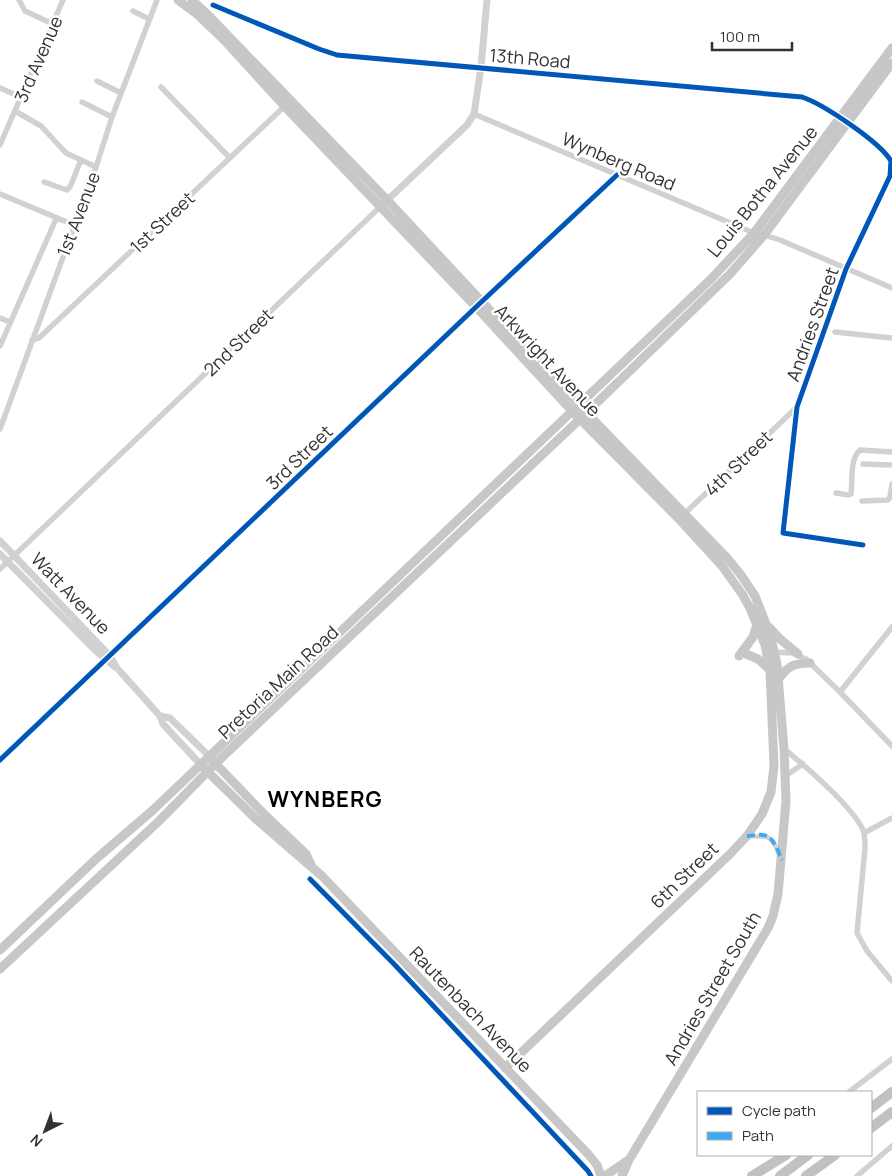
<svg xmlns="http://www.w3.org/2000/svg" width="892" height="1176" font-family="Manrope,sans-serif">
<rect width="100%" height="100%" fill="#fff"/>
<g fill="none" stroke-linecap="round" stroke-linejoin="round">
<path stroke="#d1d1d1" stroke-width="4.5" d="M747 836C768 838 769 831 779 854"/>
<path stroke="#d1d1d1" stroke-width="5.5" d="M19 0 25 11 53 24
M213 5 319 49 337 55 802 97C823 104 880 142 891 161L890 176 846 269 797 407 783 533 863 545
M133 11 149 19
M97 81 121 93
M161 87 230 158
M0 88 21 97
M82 102 112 117
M15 111 41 126 66 153 96 167
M474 114 754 233
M0 145 63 0
M44 182 67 190 70 187 81 160
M0 194 74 225
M764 235 780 240 892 288
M0 318 10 322
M835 332 892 338
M32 340 39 338 287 104
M0 346 56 219
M0 429 96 167 112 117 157 0
M863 464 890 465
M836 493 848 495 851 494C853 480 849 461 860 450L892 452
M862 501 888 500 890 497 892 484
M682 516 797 407
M0 569 380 207
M772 652 792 653 806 659 840 692 892 746
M840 692 892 627
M784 749C803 764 858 811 864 833 865 838 865 843 865 848L857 933 867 951 892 981
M0 760 476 307 617 175
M785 776 803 764
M864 833 892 818
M849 1092 892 1059
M857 1176 892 1146"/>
<path stroke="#d1d1d1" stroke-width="7" d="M380 207 467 125 474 114 481 67 487 0
M0 541 110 656 117 668 160 716 163 724 200 764
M0 554 95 650 115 667
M160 716 170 718 209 756"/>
<path stroke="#c7c7c7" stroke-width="9" d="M178 0 198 15 224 40 289 111 476 307 572 411 679 519 722 566 742 594 750 608 765 645 770 670 774 766 771 792 762 814 747 836 729 855 505 1068
M192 0 207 14 387 200 554 379 728 559 741 575 755 596 770 634 777 664 784 749 786 801 778 894 773 916 768 928 629 1160 622 1176
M769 627 780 639 798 654
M746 654 758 659 770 670
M739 656 753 637 757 624
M779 679C787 666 795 663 810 663
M212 760 264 814 306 854 312 867
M205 769 256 819 322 876 588 1154 597 1165 601 1176
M0 950 96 859 153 810 711 279 754 233 892 48
M0 969 159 821 216 763 580 419 730 274 764 235 892 63
M605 1176 627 1161"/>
<path stroke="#c1c1c1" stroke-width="10" d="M871 1108 892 1092
M871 1128 892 1112
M752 1176 786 1155
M780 1176 808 1155
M806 1176 835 1155"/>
<path stroke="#3fa9f5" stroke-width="4" stroke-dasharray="8 4" stroke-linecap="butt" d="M747 836C752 836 758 834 763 835 774 836 778 852 782 860"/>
<defs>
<path id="cycleway" d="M213 5 319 49 337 55 802 97C823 104 880 142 891 161L890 176 846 269 797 407 783 533 863 545
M0 760 476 307 617 175
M310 879 394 964 588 1171 591 1176"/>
</defs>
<use href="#cycleway" stroke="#fff" stroke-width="8"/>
<use href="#cycleway" stroke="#0057b8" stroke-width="5"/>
</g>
<g text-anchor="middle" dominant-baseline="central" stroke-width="5" stroke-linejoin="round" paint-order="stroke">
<g font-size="18" fill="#323232" stroke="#fff">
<text transform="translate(530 58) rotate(5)">13th Road</text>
<text transform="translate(38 59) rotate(-66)">3rd Avenue</text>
<text transform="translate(619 161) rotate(23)">Wynberg Road</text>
<text transform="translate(762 191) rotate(-51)">Louis Botha Avenue</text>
<text transform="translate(78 214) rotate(-69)">1st Avenue</text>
<text transform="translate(162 222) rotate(-43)">1st Street</text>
<text transform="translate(812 324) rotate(-70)">Andries Street</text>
<text transform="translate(238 342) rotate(-44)">2nd Street</text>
<text transform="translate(548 360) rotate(47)">Arkwright Avenue</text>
<text transform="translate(299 457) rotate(-44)">3rd Street</text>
<text transform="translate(738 463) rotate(-44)">4th Street</text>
<text transform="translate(71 593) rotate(46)">Watt Avenue</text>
<text transform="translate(278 682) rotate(-43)">Pretoria Main Road</text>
<text transform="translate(684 875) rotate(-44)">6th Street</text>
<text transform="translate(712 988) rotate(-60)">Andries Street South</text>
<text transform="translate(471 1009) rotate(46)">Rautenbach Avenue</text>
</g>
<g font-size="22" font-weight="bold" letter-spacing="1" fill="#000" stroke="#fff">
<text x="325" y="799">WYNBERG</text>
</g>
</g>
<rect x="697" y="1091" width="175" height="65" fill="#ffffff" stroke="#adadad"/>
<rect x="707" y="1107" width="25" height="8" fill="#0057b8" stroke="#adadad"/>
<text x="742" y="1116" font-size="15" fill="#323232">Cycle path</text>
<rect x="707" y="1132" width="25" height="8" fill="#3fa9f5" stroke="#adadad"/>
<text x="742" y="1141" font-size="15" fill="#323232">Path</text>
<g transform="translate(45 1131) rotate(222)" stroke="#ffffff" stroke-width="4" paint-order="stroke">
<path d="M0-4L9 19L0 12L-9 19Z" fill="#323232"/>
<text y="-8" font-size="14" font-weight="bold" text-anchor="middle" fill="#323232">N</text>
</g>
<path d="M712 42v8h80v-8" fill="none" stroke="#323232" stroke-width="2.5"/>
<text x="720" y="42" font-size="15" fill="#323232" stroke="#ffffff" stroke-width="4" paint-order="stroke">100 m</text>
</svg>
